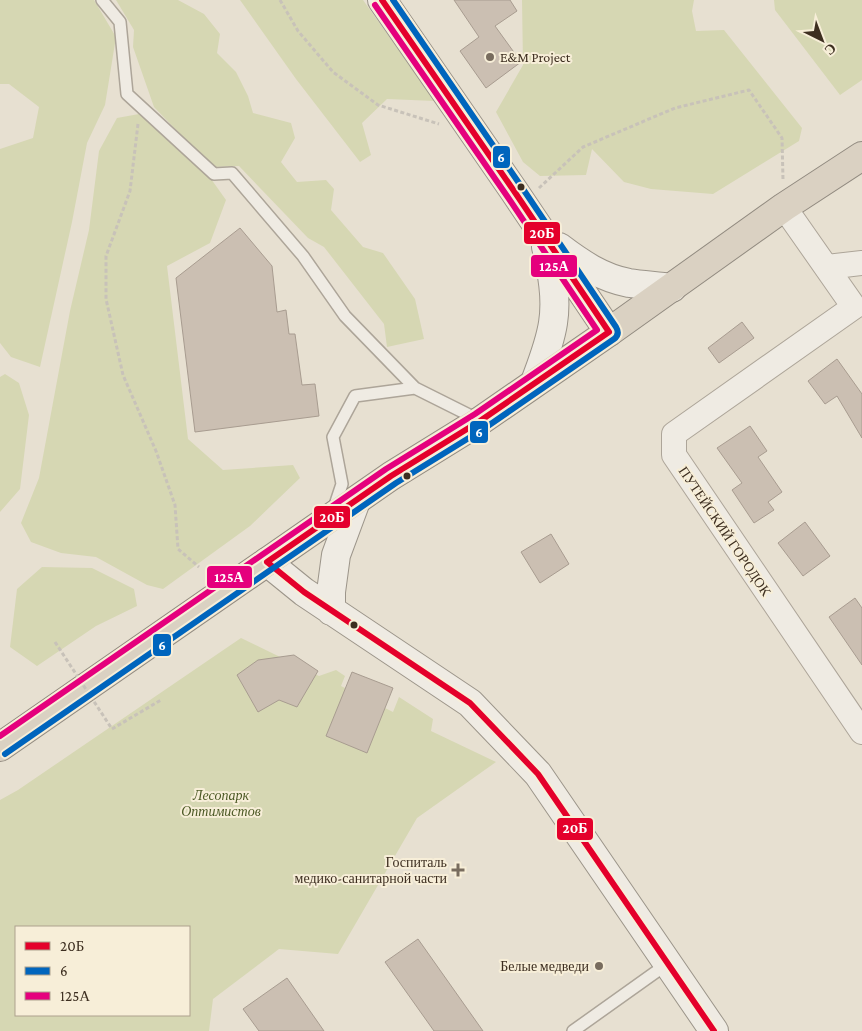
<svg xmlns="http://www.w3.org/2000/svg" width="862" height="1031" font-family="'Crimson Pro',serif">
<rect width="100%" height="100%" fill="#e7e0d1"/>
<path fill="#d6d7b3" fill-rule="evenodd" d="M0 0H94L116 37 105 105 87 143 72 222 40 367 11 357 0 343V149L33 138 39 107 9 84H0Z
M116 0H178L204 14 220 34 217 53 236 72 248 96 253 113 291 123 295 138 281 162 297 182 326 180 334 189 331 210 363 247 383 253 415 299 424 339 387 347 384 324 324 247 308 238 239 166 212 167 154 107 133 47 134 30Z
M240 0H363L435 101 387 99 362 123 371 155 360 162 296 79Z
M522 0H694L692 11 696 31 724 30 802 128 799 141 713 194 651 189 624 182 592 149 586 175 540 176 523 162 496 112 523 65Z
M774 0H862V80L840 95 775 10Z
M139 114 180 147 204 169 226 200 210 243 167 266 188 439 223 470 293 465 300 478 250 526 163 589 147 585 96 557 61 553 31 542 21 523 39 478 70 311 89 230 99 151 117 118Z
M5 374 19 383 29 415 20 489 0 512V377Z
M42 567 92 568 134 589 137 606 96 626 37 666 10 647 17 589Z
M241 638 319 676 336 670 345 676 341 686 393 712 399 697 433 719 431 731 496 762 417 818 338 954 279 949 213 999 209 1031H0V800L18 790ZM16 927H189V1015H16Z"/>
<path fill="#cbbfb2" stroke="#a89c90" d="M454 0H510L517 11 495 26 521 62 486 88 460 51 479 37Z
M240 228 272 266 277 312 286 310 289 334H295L302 385 315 384 319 416 195 432 176 278Z
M742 322 754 338 719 363 708 348Z
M837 359 862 394V438L837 396 825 404 808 381Z
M750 426 767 451 758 457 782 492 768 502 774 510 754 523 732 490 742 483 717 448Z
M805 522 830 556 803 576 778 543Z
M551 534 569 564 540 583 521 552Z
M855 598 862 608V665L829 617Z
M294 655 318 671 297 707 279 700 258 712 237 675 258 660Z
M352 672 393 688 367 753 326 736Z
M418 939 483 1031H434L385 962Z
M287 978 324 1031H259L243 1009Z"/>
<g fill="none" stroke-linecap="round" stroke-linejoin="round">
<defs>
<path id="lane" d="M102 0 120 22 127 94 214 174 232 173 303 256 345 316 415 388
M333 511 342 484 333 437 355 396 415 388 479 420
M573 1031 667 964"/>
<path id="street" d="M784 207 854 307 674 434V455L862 732
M827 267 862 263"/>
<path id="secondary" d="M382 0 514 191 609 332
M559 247C580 263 602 278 629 283 643 285 657 286 672 288
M535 382C542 363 550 343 553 323 557 298 552 272 546 247
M267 562 304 592 470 703 538 774 714 1031
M331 611V592L336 555 356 501"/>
<path id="highway" d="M0 747 391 476 480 421 609 332 784 207 862 156"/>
</defs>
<use href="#lane" stroke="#ada599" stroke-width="14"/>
<use href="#street" stroke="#ada599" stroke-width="26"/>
<use href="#secondary" stroke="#9c958a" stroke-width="30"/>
<use href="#highway" stroke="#928b80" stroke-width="30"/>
<path stroke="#c8c2b9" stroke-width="3" stroke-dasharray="4 2.5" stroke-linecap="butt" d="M280 0 298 31 333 72 378 105 439 124
M138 124 130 191 106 256V299L123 375 156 451 175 505 178 549 199 567
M539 188 583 147 675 108 749 90 782 138 783 180
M112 729 161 700"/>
<use href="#lane" stroke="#efebe3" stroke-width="11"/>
<use href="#street" stroke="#efebe3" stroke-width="24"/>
<use href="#secondary" stroke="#efebe3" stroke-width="28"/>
<use href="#highway" stroke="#dad1c2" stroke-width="28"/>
<path stroke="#c8c2b9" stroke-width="3" stroke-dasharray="4 2.5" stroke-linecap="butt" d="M55 642 112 729"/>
<defs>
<path id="bus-1" d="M382 0 514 191 609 332 480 421 391 476 267 562 304 592 470 703 538 774 714 1031"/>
<path id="bus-2" d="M5 754 396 483 485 428 614 339C618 336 619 332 616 327L521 186 393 0"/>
<path id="bus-3" d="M0 736 386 469 475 414 597 330 507 196 375 5"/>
</defs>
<use href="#bus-1" stroke="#f7eed8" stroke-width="10"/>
<use href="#bus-2" stroke="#f7eed8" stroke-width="10"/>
<use href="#bus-3" stroke="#f7eed8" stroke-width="10"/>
<use href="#bus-1" stroke="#e4002b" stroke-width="6"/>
<use href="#bus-2" stroke="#0065bd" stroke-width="6"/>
<use href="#bus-3" stroke="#e5007d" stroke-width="6"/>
</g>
<g fill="#786c5e" stroke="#f7eed8" stroke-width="2">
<circle cx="490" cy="57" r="5"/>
<path d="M455.5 862.5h5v5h5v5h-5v5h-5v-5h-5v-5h5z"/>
<circle cx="599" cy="966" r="5"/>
</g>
<g fill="#3d2e20" stroke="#f7eed8" stroke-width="2">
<circle cx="521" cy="187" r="4.5"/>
<circle cx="407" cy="476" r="4.5"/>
<circle cx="354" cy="625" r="4.5"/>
</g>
<g text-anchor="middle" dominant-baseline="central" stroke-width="4" stroke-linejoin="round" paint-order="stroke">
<g font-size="14" fill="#3d2e20" stroke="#f7eed8" text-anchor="end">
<text x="500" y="57" text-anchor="start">E&amp;M Project</text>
<text x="447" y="862">Госпиталь<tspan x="447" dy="16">медико-санитарной части</tspan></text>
<text x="589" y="966">Белые медведи</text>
</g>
<g font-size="14" fill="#3d2e20" stroke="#f7eed8">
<text transform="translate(725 531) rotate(56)">ПУТЕЙСКИЙ ГОРОДОК</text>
</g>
<g font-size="14" font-style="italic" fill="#4d5a26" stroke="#f7eed8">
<text x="221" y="795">Лесопарк<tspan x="221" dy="16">Оптимистов</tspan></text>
</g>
</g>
<g stroke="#f7eed8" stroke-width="2">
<rect x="492" y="145" width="19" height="24" rx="5" fill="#0065bd"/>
<rect x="523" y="221" width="38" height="24" rx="5" fill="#e4002b"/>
<rect x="530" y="254" width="48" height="24" rx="5" fill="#e5007d"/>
<rect x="469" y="420" width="20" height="24" rx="5" fill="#0065bd"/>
<rect x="313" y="505" width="38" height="24" rx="5" fill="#e4002b"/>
<rect x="206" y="565" width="47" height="24" rx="5" fill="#e5007d"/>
<rect x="152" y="633" width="20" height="24" rx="5" fill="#0065bd"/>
<rect x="556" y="817" width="38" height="24" rx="5" fill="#e4002b"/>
</g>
<g font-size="14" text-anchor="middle" font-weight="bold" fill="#fff">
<text x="501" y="162">6</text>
<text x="542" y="238">20Б</text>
<text x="554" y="271">125А</text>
<text x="479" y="437">6</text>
<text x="332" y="522">20Б</text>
<text x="229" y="582">125А</text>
<text x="162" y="650">6</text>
<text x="575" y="833">20Б</text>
</g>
<rect x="15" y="926" width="175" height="90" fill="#f7eed8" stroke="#ada18e"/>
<rect x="25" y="942" width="25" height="8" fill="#e4002b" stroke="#ada18e"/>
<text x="60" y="951" font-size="15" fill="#3d2e20">20Б</text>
<rect x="25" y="967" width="25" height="8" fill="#0065bd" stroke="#ada18e"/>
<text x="60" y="976" font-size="15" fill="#3d2e20">6</text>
<rect x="25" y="992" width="25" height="8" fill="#e5007d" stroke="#ada18e"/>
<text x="60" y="1001" font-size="15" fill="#3d2e20">125А</text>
<g transform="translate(822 40) rotate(138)" stroke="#f7eed8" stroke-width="4" paint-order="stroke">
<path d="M0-4L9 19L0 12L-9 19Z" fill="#3d2e20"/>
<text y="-8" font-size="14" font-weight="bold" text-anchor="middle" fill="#3d2e20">С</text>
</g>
</svg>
